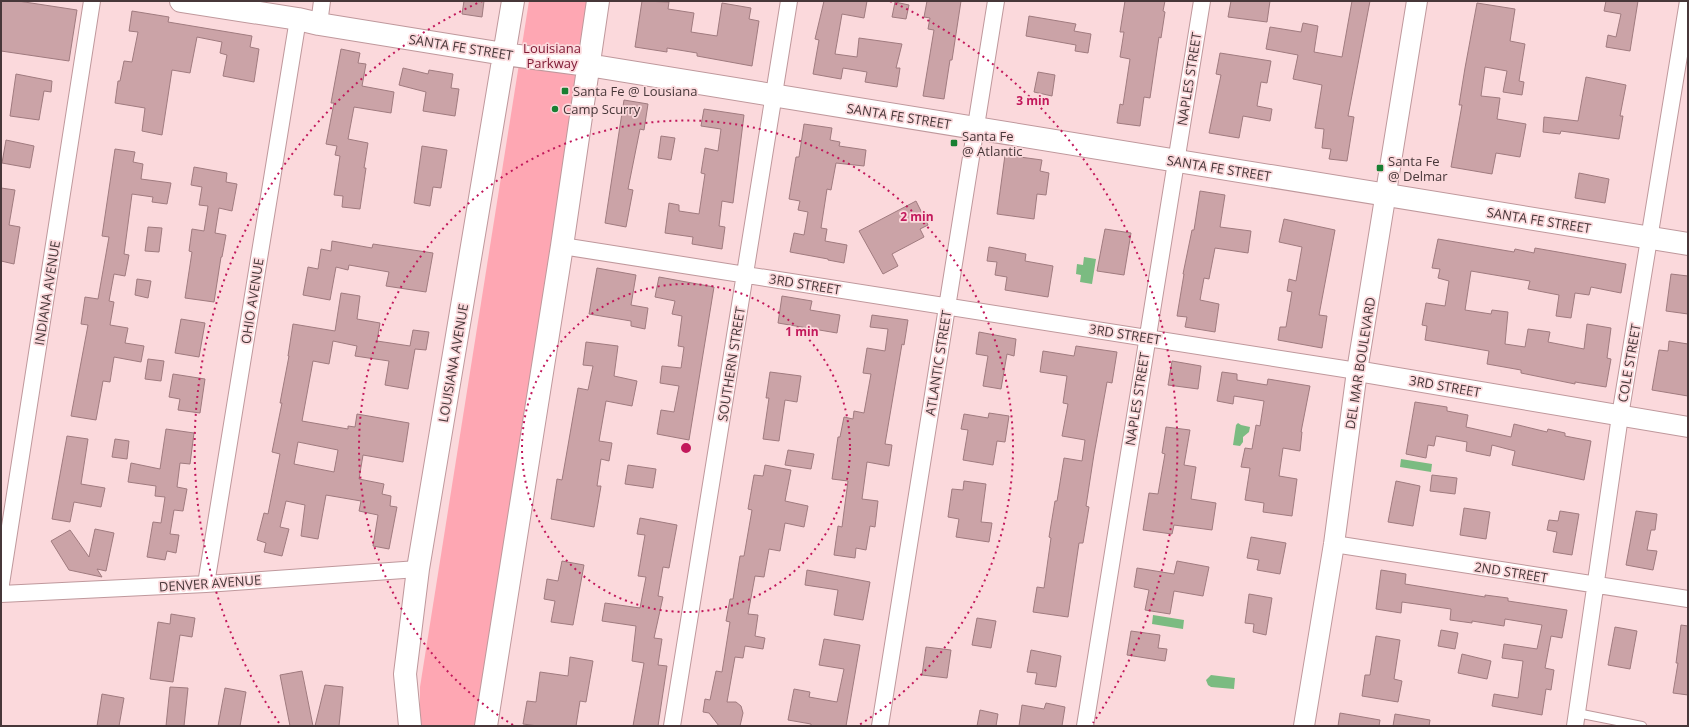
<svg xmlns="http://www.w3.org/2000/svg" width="1689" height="727" font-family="'Open Sans',sans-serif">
<rect width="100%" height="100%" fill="#fbd9dc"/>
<path fill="#fea7b3" d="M529 1H593L477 726H420V687Z"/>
<path fill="#7bbb81" d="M1084 257 1096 259 1092 284 1080 282 1081 275 1076 274 1077 264 1083 265Z
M1238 423 1241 425 1250 427 1249 432 1243 437V442L1240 446 1233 445 1236 425Z
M1401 459 1432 464 1431 472 1400 467Z
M1153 615 1184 620 1183 629 1152 624Z
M1211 675 1235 678 1234 689 1211 687 1208 685 1206 680Z"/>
<path fill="#cba3a7" stroke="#a07b7f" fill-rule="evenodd" d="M1 1H18L77 10 69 61 1 51Z
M464 1H484L482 17 462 14Z
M642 1 669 2 668 9 694 13 691 32 717 36 722 3 751 8 749 19 759 21 752 66 697 56V53L667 48V52L635 47Z
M824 1H867L864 18 842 14 835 54 857 57 859 38 902 44 896 68H900L897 87 865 82 867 72 843 68 841 79 813 74 819 40 815 39Z
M927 1H961L952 60H950L944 99 923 96 934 30 928 29 930 18 924 17Z
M1125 1H1165L1163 11 1165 12 1161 38 1159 37 1150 98 1144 97 1140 126 1117 123 1120 104 1123 105 1130 59 1120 57 1124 32H1120Z
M1231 1H1270L1267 22 1228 17Z
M1352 1H1370L1348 116 1354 117 1347 161 1329 159 1331 149 1322 148 1324 129 1315 128 1322 85 1293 79 1298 55 1266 49 1270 27 1301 32 1303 23 1318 26 1314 52 1342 57Z
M1606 1H1638L1630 51 1606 47 1608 35 1616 37 1621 14 1604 11Z
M895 2 909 5 906 19 892 17Z
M1477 3 1515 9 1510 41 1525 44 1519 81 1524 82 1522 95 1503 92 1507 71 1485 67 1481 96 1500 98 1497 119 1526 124 1520 157 1496 153 1492 174 1451 167 1462 105H1459L1465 68Z
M132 11 169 17 168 22 252 36 250 47 259 49 254 82 223 76 227 55 220 53 222 42 197 37 190 73 172 70 162 135 142 131 145 108 115 103 118 81H120L124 61 132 62 138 32 129 31Z
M1029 16 1076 24 1074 31 1091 34 1088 53 1075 51 1076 45 1026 36Z
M341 49 360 53 358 63 366 64 362 86 394 92 391 113 354 107 348 139 368 143 364 168H366L360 209 342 207 343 196 334 195 340 156 335 155 337 146 326 144 334 103H331Z
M1220 53 1271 61 1267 83 1261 82 1257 106 1272 109 1270 121 1243 116 1239 138 1209 133 1221 75 1216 74Z
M403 68 428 74 429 70 453 74 451 88 459 89 455 116 423 111 426 92 399 85Z
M1038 72 1055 75 1052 96 1034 92Z
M16 74 52 81 51 92 44 91 39 120 10 116Z
M1586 77 1626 85 1620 116H1623L1619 139 1561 131 1560 134 1543 132 1544 117 1578 121Z
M624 100 648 104 644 130 640 129 628 189 633 190 626 227 605 223Z
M704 109 744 115 733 203 722 201 719 226 725 227 722 249 692 244 693 237 665 233 669 203 679 205V211L699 214 705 174 701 173 705 148 718 151 721 129 701 126Z
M804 124 832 128 830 140 840 142 839 146 866 150 864 166 836 163 831 190 827 189 821 228 827 229 825 241 847 245 844 263 828 260V259L790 252 794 233 804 235 808 212 798 210 800 201 789 199 796 157H799Z
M661 136 675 138 671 160 658 158Z
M6 140 34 146 30 168 2 163Z
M422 146 447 150 441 188 433 187 430 206 414 203Z
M115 149 135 152 133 162 143 164 141 179 171 183 167 204 152 202 153 197 132 194 124 254 129 255 125 276 114 274 109 301 114 302 110 325 128 328 125 343 144 346 141 362 114 357 110 382 103 381 96 420 71 416 88 325 81 324 85 297 98 299 109 237 102 236Z
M1005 155 1042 160 1040 171 1049 173 1046 195 1037 194 1034 219 997 214Z
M194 167 227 173 226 182 237 184 232 211 219 208 215 233 226 235 222 257H221L214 302 185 298 192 252 189 251 192 229 204 231 208 206 199 205 202 187 191 185Z
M1579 173 1609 179 1605 203 1575 198Z
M1 188 15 190 9 225 20 227 14 264 1 261Z
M1200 191 1225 195 1220 227 1251 231 1248 253 1215 248 1209 279 1204 278 1200 300 1219 304 1215 332 1185 327 1187 317 1177 316 1184 274H1183L1192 230H1194Z
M916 201 928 225 920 229 924 237 892 254 898 266 883 274 859 231Z
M1284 219 1335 230 1319 315 1327 316 1322 348 1278 340 1280 327H1286L1292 292 1287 291 1289 279 1296 281 1302 247 1279 242Z
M148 227 162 228 159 252 145 251Z
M1105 229 1131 233 1124 275 1097 271Z
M1438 239 1514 252 1515 249 1534 253 1535 248 1626 264 1621 293 1591 287 1589 295 1575 293 1571 318 1556 316 1559 295 1528 289 1530 281 1471 271 1465 310 1491 314 1492 310 1508 312 1505 344 1525 347 1528 329 1550 332 1548 342 1584 349 1587 324 1611 328 1607 358 1611 359 1606 387 1575 382V384L1521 373V370L1487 364 1489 351 1425 340 1427 326 1422 325 1426 303 1445 306 1449 281 1438 278 1440 269 1432 268Z
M332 241 372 248 373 244 433 253 426 292 386 286 389 272 349 265 348 270 336 267 330 300 303 295 308 267 318 269 321 249 331 251Z
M989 247 1026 254 1025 261 1053 266 1048 297 1005 290 1007 277 995 275 997 262 987 261Z
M597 268 636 275 631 305 648 308 645 329 631 326V321L589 314Z
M1671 274 1688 276V314L1666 311Z
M659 277 714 287 689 440 657 434 661 410 674 412 679 386 660 383 662 366 681 368 684 347 678 346 682 316 672 314 675 301 655 297Z
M137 279 151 281 148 298 135 295Z
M341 293 360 296 357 319 380 323 377 341 410 346 413 330 429 332 426 350 415 349 408 389 385 385 389 361 355 356 357 346 333 341 329 364 313 361 302 421 348 429V426L355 427 357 414 409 423 403 462 363 455 359 479 384 484 382 494 391 496 390 506 397 507 389 549 373 546 378 515 359 511 361 501 326 495 318 539 301 536 305 505 286 501 280 527 289 529 282 556 264 552 266 543 257 540 264 513 268 514 280 454 272 452 282 403H280L289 356H288L293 324 335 331ZM298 442 338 450 334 472 294 464Z
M782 296 812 301 810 310 840 315 837 333 778 323Z
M872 315 908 320 904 345 902 344 885 444 892 445 889 466 867 462 862 499 878 501 875 527 870 526 866 550 856 548 855 558 834 555 838 526 842 527 848 481 832 479 838 437H840L844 417 853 419 854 411 864 413 871 374 863 373 867 348 885 351 888 329 870 327Z
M181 319 205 323 199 357 175 353Z
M979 332 1016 339 1014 356 1007 354 1001 389 983 386 988 356 976 354Z
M1669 341 1688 344V396L1652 390 1659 350 1668 351Z
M586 342 618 346 614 376 637 381 632 406 606 401 599 441 612 443 609 461 601 459 597 486H601L594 527 551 519 557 479 562 480 578 388 588 390 593 366 583 365Z
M1076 346 1117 352 1112 383 1107 382 1094 454 1086 506 1089 507 1083 543H1079L1068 617 1033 612 1037 587 1044 588 1051 538 1049 537 1055 501H1057L1064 458 1082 461 1085 440 1062 436 1068 404 1063 403 1067 376 1040 372 1043 351 1074 356Z
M148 359 164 361 161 381 145 379Z
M1172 361 1201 366 1198 389 1168 385Z
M770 372 801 376 797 402 785 400 779 441 763 439 769 398H766Z
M1222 372 1237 374V380L1267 385 1268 379 1310 386 1301 432H1302L1300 451 1283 448 1279 476 1297 479 1292 516 1263 512 1264 503 1245 500 1250 468 1241 467 1245 448 1252 449 1256 425 1260 426 1264 401 1234 396 1233 404 1217 401Z
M173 374 205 379 200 413 178 410 180 399 169 397Z
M1415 402 1447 407V411L1468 415 1466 427 1511 437 1514 424 1547 432 1548 429 1565 433V436L1591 441 1584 480 1512 465 1515 451 1492 445 1490 456 1466 451 1467 442 1436 436 1434 446 1428 445 1426 458 1406 454Z
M989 413 1009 416 1005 442 997 441 993 465 963 460 968 430 961 429 964 414 988 418Z
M1166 427 1190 430 1184 465 1196 467 1191 499 1216 503 1212 530 1174 525 1172 534 1143 530 1149 493 1158 494 1165 454 1162 453Z
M166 429 194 433 190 464 180 463 177 487 187 489 183 511 174 510 170 534 179 535 176 553 167 551 165 560 147 557 153 522 161 523 165 497 155 496 156 486 128 482 131 463 160 469Z
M67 436 88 439 81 484 105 488 101 507 74 502 70 522 52 519Z
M115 439 129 441 127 459 112 457Z
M788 450 814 454 811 469 785 465Z
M628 465 656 469 653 488 625 484Z
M765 465 791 470 785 501 808 506 804 527 785 523 780 551 769 549 764 577 755 576 748 614 758 615 755 636 765 638 763 649 745 646 743 658 735 657 727 702H736L741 706 743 713 740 726H719L709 713 703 712 705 699 710 700 716 671 722 672 730 622 726 621 730 599H733L740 556H744L752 510 748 509 754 475 763 476Z
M1432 475 1457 478 1455 494 1430 491Z
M964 481 986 484 981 522 992 523 989 542 956 537 959 519 948 517 952 489 963 490Z
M1396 481 1420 486 1413 526 1388 522Z
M1464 508 1490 512 1486 539 1460 535Z
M1560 511 1579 514 1572 555 1553 552 1557 532 1547 530 1549 520 1558 521Z
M1636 511 1657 514 1655 530H1651L1647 550 1657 551 1653 570 1626 565Z
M640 518 677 525 669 568 663 567 658 596 663 597 654 638 662 639 658 665 667 666 658 726H633L644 663 632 661 636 626 602 621 605 603 640 608 646 577 638 576 645 535 637 534Z
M95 529 114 533 106 571 97 569 102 577 69 570 51 541 70 530 89 557Z
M1251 537 1286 543 1280 574 1257 570 1259 560 1247 558Z
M562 561 584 565 573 625 551 622 555 601 544 599 547 579 558 581Z
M1177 561 1209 567 1203 596 1174 591 1170 614 1145 610 1149 590 1134 587 1137 568 1174 574Z
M807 570 870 582 863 620 834 615 838 590 805 585Z
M1381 570 1406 574 1405 584 1485 597V595L1508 598V601L1567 610 1562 638 1551 636 1545 668 1554 670 1551 690 1546 689 1542 715 1492 706 1494 694 1518 698 1523 661 1502 658 1504 644 1537 649 1542 625 1505 619 1504 626 1472 621V623L1450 620 1451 609 1402 602 1401 613 1376 609Z
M1249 594 1272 598 1266 635 1253 632 1254 624 1245 623Z
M171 614 195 618 192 637 180 635 173 682 150 679 158 622 170 624Z
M977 618 996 621 991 648 972 645Z
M1681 625 1688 626V695L1673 693 1678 663H1676Z
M1615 627 1637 631 1630 669 1608 665Z
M1441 630 1458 633 1455 649 1438 646Z
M1131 631 1160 635 1158 648 1167 649 1165 661 1127 655Z
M1376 636 1400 640 1394 679 1402 681 1398 702 1362 696 1365 675H1370Z
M824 639 860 645 846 726H811V724L788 720 794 689 810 692 809 697 837 702 844 669 819 665Z
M926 647 951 650 947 678 922 675Z
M1031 650 1061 656 1056 687 1035 684 1037 673 1027 672Z
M1462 654 1491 661 1487 679 1458 673Z
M570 657 593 661 586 702 580 701 576 726H538L523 724 527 701 536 702 540 672 568 676Z
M302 671 313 726H290L280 675Z
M325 685 343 687 339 726H315Z
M170 687 188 688 184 726H166Z
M225 688 246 692 240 726H218Z
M102 694 124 698 119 726H97Z
M1046 703 1065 707 1062 726H1019L1022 705 1044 709Z
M980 710 998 714 996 726H977Z
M1340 713 1380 720 1379 726H1338Z
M1395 714 1430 720 1429 726H1393Z"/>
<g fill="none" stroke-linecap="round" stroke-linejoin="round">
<defs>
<path id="service" d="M1577 713 1642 726"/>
<path id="minor" d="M319 24 322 1
M562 246 1357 371
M1334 544 1688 599
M1 584 92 1
M206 584 298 19
M1 594 206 584 418 569
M672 726 789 1
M880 726 996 1
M1085 726 1202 1
M1575 726 1620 416 1688 1"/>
<path id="tertiary" d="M1357 371 1688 427
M1304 726 1334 544 1357 371 1417 1"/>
<path id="secondary" d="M181 1 298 19 319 24 504 54 588 65 1688 244
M410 726 405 674 418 569 513 1
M486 726 562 246 598 1"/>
</defs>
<use href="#service" stroke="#bf989c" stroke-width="10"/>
<use href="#minor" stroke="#bf989c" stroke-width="18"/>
<use href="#tertiary" stroke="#bf989c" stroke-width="22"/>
<use href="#secondary" stroke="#bf989c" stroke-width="24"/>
<use href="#service" stroke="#fff" stroke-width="8"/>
<use href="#minor" stroke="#fff" stroke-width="16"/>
<use href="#tertiary" stroke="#fff" stroke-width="20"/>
<use href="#secondary" stroke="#fff" stroke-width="22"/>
</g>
<g fill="none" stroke="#c2185b" stroke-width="2" stroke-dasharray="2 4">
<circle cx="686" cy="448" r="164"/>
<path d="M513 725A327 327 0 1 1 859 725"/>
<path d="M279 723A491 491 0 0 1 482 1M890 1A491 491 0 0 1 1093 723"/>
</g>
<g fill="#197f32" stroke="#fbd9dc" stroke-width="1.5">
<rect x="561" y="87" width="8" height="8" rx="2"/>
<circle cx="555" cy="109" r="4"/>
<rect x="950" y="139" width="8" height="8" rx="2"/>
<rect x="1376" y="164" width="8" height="8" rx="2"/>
</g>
<g text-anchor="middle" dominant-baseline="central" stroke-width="3.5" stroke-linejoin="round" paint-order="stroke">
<g font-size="13" fill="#473739" stroke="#fbd9dc">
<text transform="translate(461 47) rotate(9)">SANTA FE STREET</text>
<text transform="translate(1189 79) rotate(-81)">NAPLES STREET</text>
<text transform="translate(899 116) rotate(9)">SANTA FE STREET</text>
<text transform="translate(1219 168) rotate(9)">SANTA FE STREET</text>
<text transform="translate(1539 220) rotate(9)">SANTA FE STREET</text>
<text transform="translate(805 284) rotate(9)">3RD STREET</text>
<text transform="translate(47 293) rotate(-81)">INDIANA AVENUE</text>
<text transform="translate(252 301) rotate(-81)">OHIO AVENUE</text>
<text transform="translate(1125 334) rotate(9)">3RD STREET</text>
<text transform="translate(453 363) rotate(-80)">LOUISIANA AVENUE</text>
<text transform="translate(938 363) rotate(-81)">ATLANTIC STREET</text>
<text transform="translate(1360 363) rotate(-81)">DEL MAR BOULEVARD</text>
<text transform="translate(1629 363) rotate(-80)">COLE STREET</text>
<text transform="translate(731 364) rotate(-81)">SOUTHERN STREET</text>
<text transform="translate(1445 386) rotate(10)">3RD STREET</text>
<text transform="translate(1137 399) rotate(-81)">NAPLES STREET</text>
<text transform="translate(1511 572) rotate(9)">2ND STREET</text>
<text transform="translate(210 583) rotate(-4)">DENVER AVENUE</text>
</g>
<g font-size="13" fill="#801b36" stroke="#fbd9dc">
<text x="552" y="48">Louisiana<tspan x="552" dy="15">Parkway</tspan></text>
</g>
<g font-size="13" fill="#473739" stroke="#fbd9dc" text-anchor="start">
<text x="573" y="91">Santa Fe @ Lousiana</text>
<text x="563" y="109">Camp Scurry</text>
<text x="962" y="136">Santa Fe<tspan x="962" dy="15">@ Atlantic</tspan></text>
<text x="1388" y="161">Santa Fe<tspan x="1388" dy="15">@ Delmar</tspan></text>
</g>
</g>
<circle cx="686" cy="448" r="6" fill="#c2185b" stroke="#fbd9dc" stroke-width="2"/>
<g font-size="12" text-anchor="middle" font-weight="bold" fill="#c2185b" stroke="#fbd9dc" stroke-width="3.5" stroke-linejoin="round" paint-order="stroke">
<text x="1033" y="105">3 min</text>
<text x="917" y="221">2 min</text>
<text x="802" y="336">1 min</text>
</g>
<rect width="1689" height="727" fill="none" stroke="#473739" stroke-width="4"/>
</svg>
